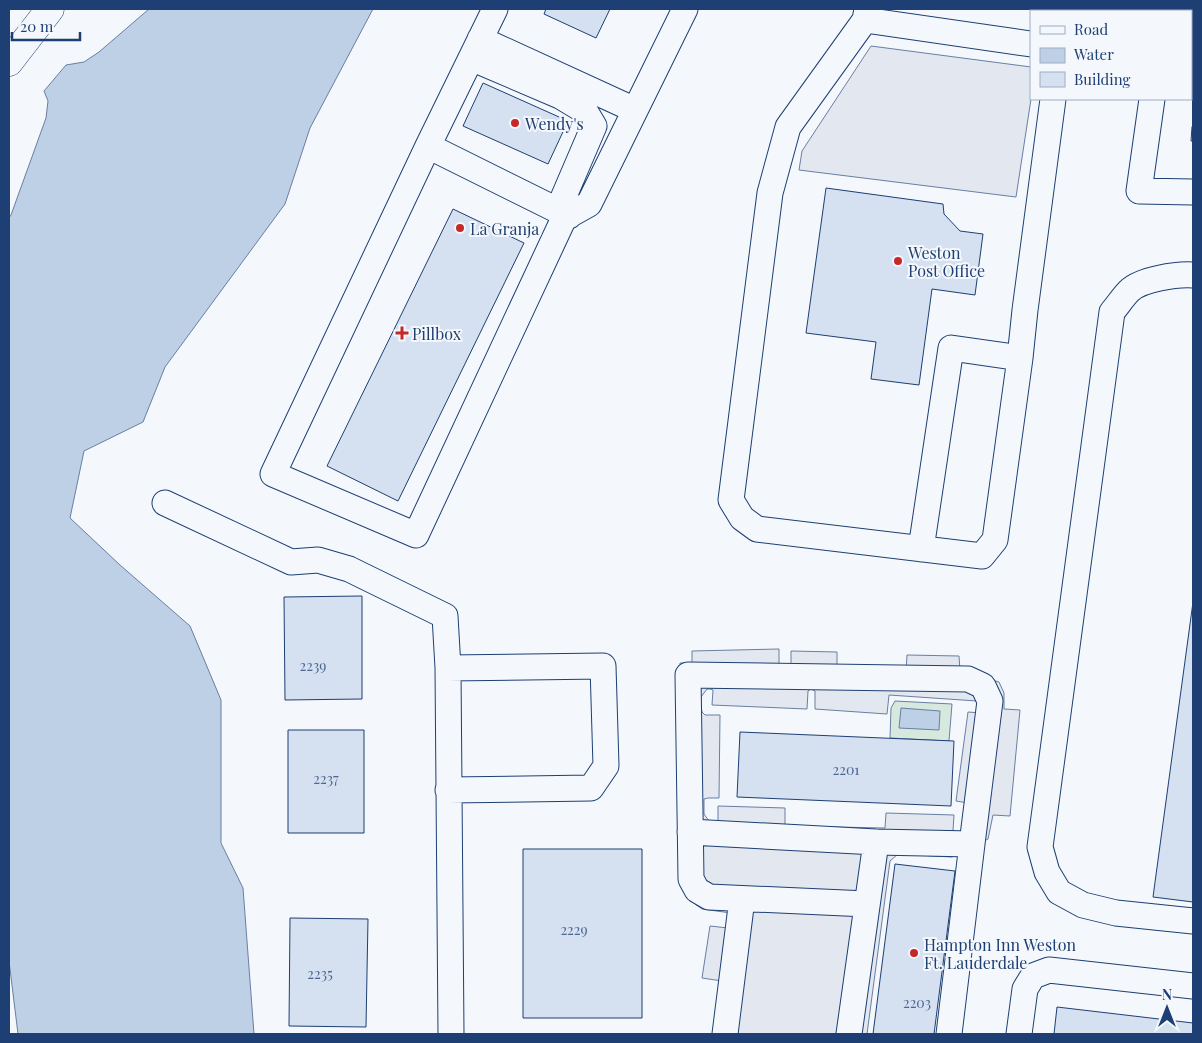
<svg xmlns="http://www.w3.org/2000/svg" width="1202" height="1043" font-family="'Playfair Display',serif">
<rect width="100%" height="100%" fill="#f4f7fb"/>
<path fill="#d7e8df" stroke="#687fa3" d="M895 701 952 704 949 741 890 738 891 708Z"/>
<path fill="#e3e8f0" stroke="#687fa3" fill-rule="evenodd" d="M871 46 1031 67V99L1016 197 799 170 802 151Z
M779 649V662L780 666 787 667 791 663V651L837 652V672L906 673 907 655 959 656 960 671 999 682 1004 693V709L1020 710 1010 816 993 815 988 839 952 857 898 854 890 861 867 1034H715L722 981 702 978 710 926 728 928 731 913 702 909 695 904 686 894 683 879 680 663H692V651ZM707 689H710L713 690 712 705 807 709 808 691 811 689 815 691V709L887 714 889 695 977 701 981 713 968 712 956 801 974 804 966 833H958L953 830 954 815 886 813 885 828 785 826V808L718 806V822L709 821 704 814V799L708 798H719L720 715H705L702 712 701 705V697Z"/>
<path fill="#bed0e5" stroke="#687fa3" d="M149 9H373L310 128 285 204 165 367 143 422 84 451 70 518 120 565 190 626 221 700V843L243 888 254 1034H18L9 961V218L11 215 46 118 48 101 44 91 66 65 84 62 99 52Z
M901 708 940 711 939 730 899 728Z"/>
<path fill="#d5e0f0" stroke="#1d3f73" d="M546 9H610L596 38 544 14Z
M483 83 568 121 548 164 463 126Z
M1193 125V141H1191L1192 127Z
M826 188 943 204 944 214 960 231 983 234 975 295 932 289 919 385 871 379 876 342 806 333Z
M453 209 524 243 398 501 327 466Z
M362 596V699L285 700 284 597Z
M1193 602V902L1153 897Z
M288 730H364V833H288Z
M740 732 954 741 951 806 737 797Z
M523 849H642V1018H523Z
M895 864 955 871 934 1034H873Z
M290 918 368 919 366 1027 289 1026Z
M1057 1007 1193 1023V1034H1054Z"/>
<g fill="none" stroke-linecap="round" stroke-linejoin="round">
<defs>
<path id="minor" d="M495 9 428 146 273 474 416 535 564 218 589 204 685 9
M867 9 865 20 788 127 770 193 731 500 742 518 757 529 982 556 995 540 1020 358 951 348 921 549
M1055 11V9
M865 20 1031 44
M480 39 635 110
M471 58 560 96 585 111 594 126 558 210
M1191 69H1193
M1152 99 1139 191 1193 192
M428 146 569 216
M1193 275C1177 274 1141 279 1129 291 1123 297 1118 305 1112 312L1040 847 1047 872 1059 892 1083 905 1116 913 1193 921
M1020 358 1025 310 1053 99
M165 503 291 562 318 560 349 569 445 616 448 668 451 1034
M448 668 603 666 606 766 591 788 448 790
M690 832 876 842 972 844 990 701 983 686 968 679 688 675 691 879 697 890 709 897 867 904
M725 1034 742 899
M849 1034 876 842
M949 1034 972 844
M1019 1034 1025 989 1033 976 1049 970 1193 986"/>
<path id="major" d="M9 62 50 9"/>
</defs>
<use href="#minor" stroke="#1d3f73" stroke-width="27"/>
<use href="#major" stroke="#1d3f73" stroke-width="29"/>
<use href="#minor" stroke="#f4f7fb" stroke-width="25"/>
<use href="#major" stroke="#f4f7fb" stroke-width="28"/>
</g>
<g fill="#c62828" stroke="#f4f7fb" stroke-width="2">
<circle cx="515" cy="123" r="5"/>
<circle cx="460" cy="228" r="5"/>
<circle cx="898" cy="261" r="5"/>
<path d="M399.5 325.5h5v5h5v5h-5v5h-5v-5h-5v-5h5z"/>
<circle cx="914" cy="953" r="5"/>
</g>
<g text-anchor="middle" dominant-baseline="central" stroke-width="4" stroke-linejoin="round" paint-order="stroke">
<g font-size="14" fill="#4b6792">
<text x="313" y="665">2239</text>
<text x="846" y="769">2201</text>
<text x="326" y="778">2237</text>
<text x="574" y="929">2229</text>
<text x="320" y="973">2235</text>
<text x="917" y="1002">2203</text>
</g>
<g font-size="16" fill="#1d3f73" stroke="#f4f7fb" text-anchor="start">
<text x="525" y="123">Wendy's</text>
<text x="470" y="228">La Granja</text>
<text x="908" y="252">Weston<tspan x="908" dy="18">Post Office</tspan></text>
<text x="412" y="333">Pillbox</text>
<text x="924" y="944">Hampton Inn Weston<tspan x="924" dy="18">Ft. Lauderdale</tspan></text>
</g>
</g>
<rect width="1202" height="1043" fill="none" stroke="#1d3f73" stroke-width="20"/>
<rect x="1030" y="10" width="162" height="90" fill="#f4f7fb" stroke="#9eadc5"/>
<rect x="1040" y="26" width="25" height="8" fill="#f4f7fb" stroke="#9eadc5"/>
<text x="1074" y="35" font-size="15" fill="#1d3f73">Road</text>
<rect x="1040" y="48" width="25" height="15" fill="#bed0e5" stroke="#9eadc5"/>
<text x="1074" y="60" font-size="15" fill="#1d3f73">Water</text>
<rect x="1040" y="72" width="25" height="15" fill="#d5e0f0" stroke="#9eadc5"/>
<text x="1074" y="85" font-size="15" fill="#1d3f73">Building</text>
<g transform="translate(1167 1008)" stroke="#f4f7fb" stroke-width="4" paint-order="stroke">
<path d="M0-4L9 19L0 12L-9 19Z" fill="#1d3f73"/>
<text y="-8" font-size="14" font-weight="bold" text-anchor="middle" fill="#1d3f73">N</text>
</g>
<path d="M12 32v8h68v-8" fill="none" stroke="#1d3f73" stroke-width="2.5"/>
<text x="20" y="32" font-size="15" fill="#1d3f73" stroke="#f4f7fb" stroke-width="4" paint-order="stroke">20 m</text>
</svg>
